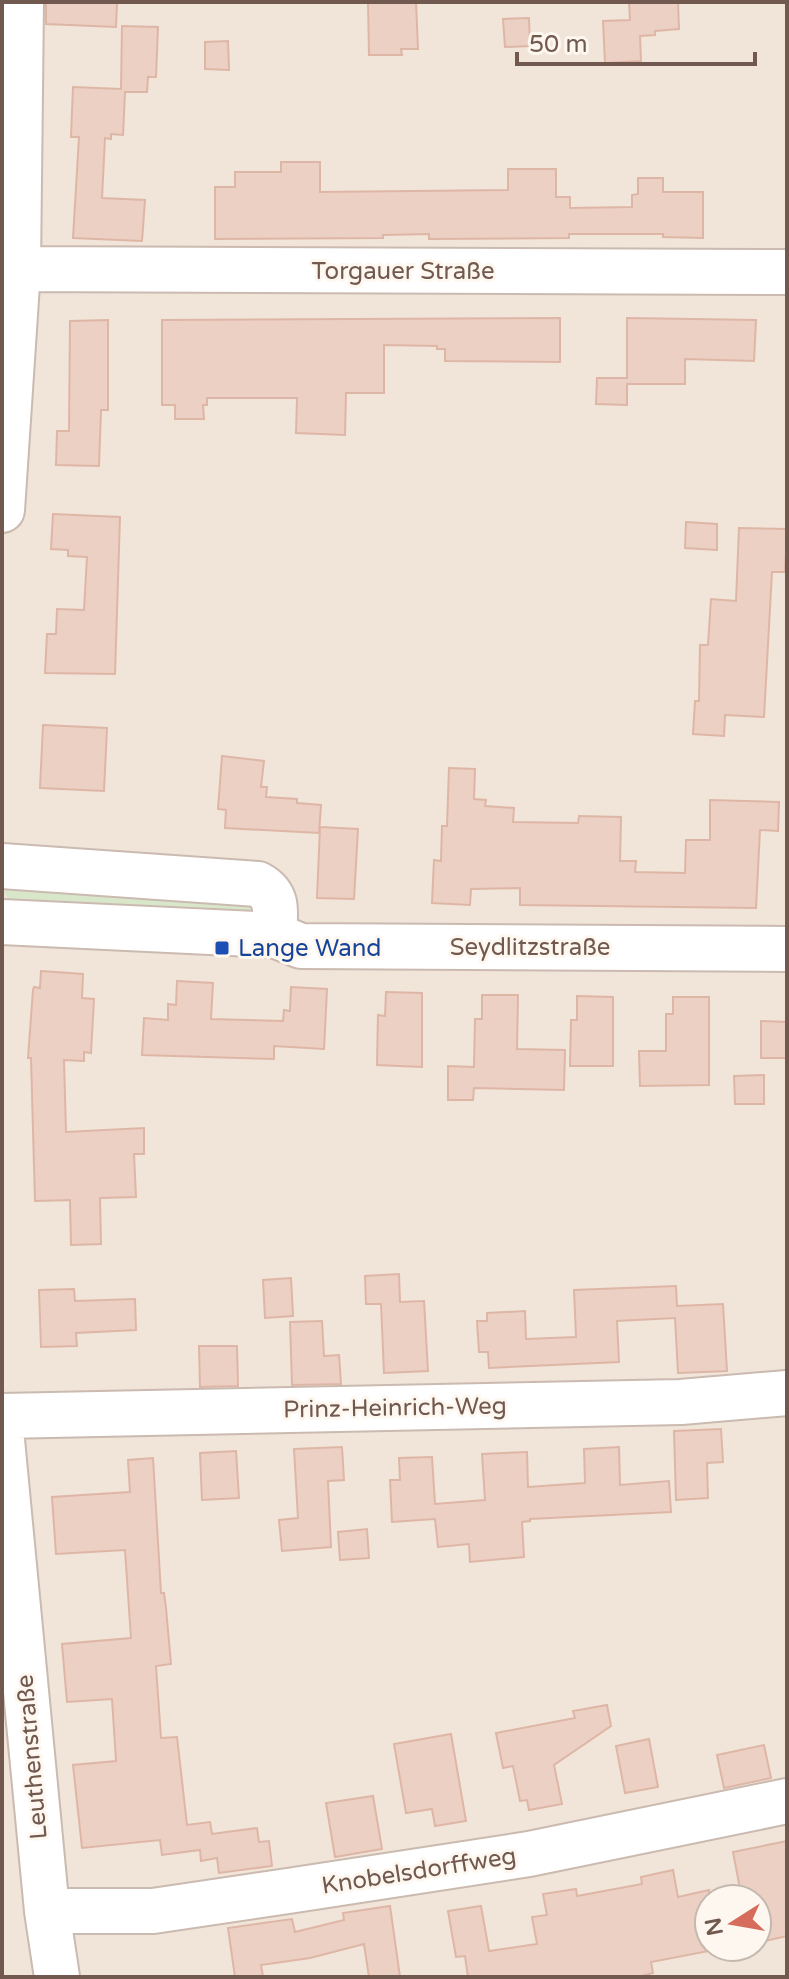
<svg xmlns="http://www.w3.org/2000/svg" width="789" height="1979" font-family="'Varela Round',sans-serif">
<rect width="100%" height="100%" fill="#faf2e9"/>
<path fill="#f1e4d9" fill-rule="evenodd" d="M2 2H787V1977H2ZM709 1899H757V1947H709Z"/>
<path fill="#d8e7c9" d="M11 883 249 897 258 913 12 903 4 893Z"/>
<path fill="#edd0c4" stroke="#deb6a6" stroke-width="2" d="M46 2H117L116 27 46 24Z
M368 2H416L418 49H401L402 55H369Z
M629 2H678L679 29 655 31V35L640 36 641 61 605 63 603 21 630 20Z
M529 18 530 46 505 47 503 19Z
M122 26 158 27 156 77H148L147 92H125L123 135 111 134V139L105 138 102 198 145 200 142 241 73 238 79 137H71L73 87 121 89Z
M228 41 229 70 205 69V42Z
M281 162H320V192L508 190V169H556V197H570V208L632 207V195L638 194V178H663V192H703V238L663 237V234H569V238L429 239V234L383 235V238L215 239V187H235V172H281Z
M560 318V362L445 361V349H437V346L384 345V393H346L345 435 296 433 297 398H207V405H203L204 419H175V405H162V320Z
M627 318 756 320 754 361 685 359V384H627V405L596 404 597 378H627Z
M108 320V410H101L99 466 56 465 57 431H69L70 321Z
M53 514 120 517 115 674 45 673 47 634H56L57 609 84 610 87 557 68 556V550L51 549Z
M686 522 717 524V550L685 548Z
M739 528 787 529 785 572H772L764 717 725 715 724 736 693 734 695 701H699L700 645H708L711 599 736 601Z
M43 725 107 728 104 791 40 788Z
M222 756 264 761 261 787H267L266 797 297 799V803L321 805 319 833 225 828 226 810 218 809Z
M449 768 475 769 474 799 486 800 485 806 514 808 513 822 578 823 579 816 621 817 620 861H636L635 872 685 873 686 840H710V800L779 802 778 831 760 830 756 908 520 905V888L471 889 470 905 432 903 434 860 441 861 442 826H447Z
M320 827 358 829 354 899 317 898Z
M41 971 83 974 82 998 94 999 91 1053 84 1052V1061L64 1060 66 1132 144 1128V1154H134L136 1197 100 1198 101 1244 71 1245 70 1200 35 1201 31 1058H28L33 990 34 987 40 988Z
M177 981 213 983 211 1019 283 1021 284 1010 290 1011 291 987 327 989 324 1049 274 1046V1059L142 1055 144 1018 168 1020V1004L176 1005Z
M386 992 422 993V1067L377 1065 378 1015 385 1016Z
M482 995H518L517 1049 565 1050 564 1090 474 1088 473 1100H448V1066L474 1067 475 1019H482Z
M577 996 613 997V1066H570L571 1020H577Z
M673 997H709V1085L640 1086 639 1051H666V1014H673Z
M761 1021 787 1022V1058H761Z
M764 1075V1104H735L734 1076Z
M399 1274 400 1302 424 1301 428 1371 384 1373 381 1304H366L365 1276Z
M291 1278 293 1316 265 1318 263 1280Z
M676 1286 677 1306 723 1304 727 1371 678 1373 675 1318 617 1321 619 1362 489 1368 488 1352H479L477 1321H487V1313L525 1311 526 1339 576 1337 574 1290Z
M74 1289 75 1301 135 1299 136 1330 76 1333 77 1346 41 1347 39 1290Z
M322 1321 324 1356 339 1355 341 1384 292 1385 290 1322Z
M199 1346H237L238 1386 200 1387Z
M721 1429 723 1462 707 1463 708 1498 676 1500 674 1431Z
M342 1447 344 1480 328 1481 331 1547 282 1551 279 1520 298 1518 294 1449Z
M619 1447 620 1485 669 1481 671 1512 530 1519V1521L522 1522 524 1557 470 1562 469 1544 438 1547 435 1519 392 1522 390 1480H400L399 1458 432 1457 435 1504 485 1500 482 1454 527 1452 528 1487 585 1483 584 1449Z
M236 1451 239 1498 202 1500 200 1453Z
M153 1458 161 1593H164L166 1608 171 1664 156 1666 161 1738 177 1737 187 1825 210 1822 212 1834 257 1828 259 1842 269 1841 272 1866 219 1873 217 1858 201 1861 200 1850 162 1855 160 1840 82 1848 73 1765 116 1761 112 1699 67 1702 62 1644 131 1638 125 1550 56 1554 52 1497 130 1492 128 1460Z
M367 1529 369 1558 340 1560 338 1532Z
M607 1705 611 1726 554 1765 562 1804 529 1810 527 1800 520 1801 513 1766 503 1768 496 1733 575 1718 573 1711Z
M451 1734 466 1821 435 1826 432 1809 406 1813 394 1744Z
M649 1739 658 1787 625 1793 616 1746Z
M764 1745 771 1778 724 1788 717 1755Z
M373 1796 382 1849 335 1857 326 1803Z
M787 1841V1936L757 1943V1899H742L733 1852Z
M673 1870 678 1897 709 1890V1951L651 1962 653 1973 637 1977H468L465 1956 456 1957 448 1911 481 1906 489 1951 537 1944 532 1917 547 1915 543 1894 576 1889 577 1896 642 1884 641 1877Z
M390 1906 400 1977H369L364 1944 310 1958 261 1965 263 1977H235L228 1928 292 1919 295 1932 344 1920 343 1913Z"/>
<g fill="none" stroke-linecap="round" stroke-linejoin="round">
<defs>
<path id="minor" d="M18 269 787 272
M2 510 18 269 21 2
M2 866 258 884C280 896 275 913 274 935
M2 922 274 935 301 946 787 949
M2 1416 681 1402 787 1393
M2 1440 47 1911 57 1977
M47 1911H153L288 1891 529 1854 787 1801"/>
</defs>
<use href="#minor" stroke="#cbbab0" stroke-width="48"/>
<use href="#minor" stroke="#fff" stroke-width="44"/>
</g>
<rect fill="#1a4fb4" stroke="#fdf7ef" stroke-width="3" x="214" y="940" width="16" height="16" rx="4"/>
<g text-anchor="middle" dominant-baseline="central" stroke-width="6" stroke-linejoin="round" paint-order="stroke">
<g font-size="24" fill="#72594f" stroke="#fdf7ef">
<text x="403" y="271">Torgauer Straße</text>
<text x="530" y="947">Seydlitzstraße</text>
<text transform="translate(395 1408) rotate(-1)">Prinz-Heinrich-Weg</text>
<text transform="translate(32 1757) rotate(-95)">Leuthenstraße</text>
<text transform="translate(419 1871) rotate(-9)">Knobelsdorffweg</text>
</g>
<g font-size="24" fill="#164399" stroke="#fdf7ef" text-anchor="start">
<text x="238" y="948">Lange Wand</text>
</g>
</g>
<rect width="789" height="1979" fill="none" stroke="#72594f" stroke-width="8"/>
<g transform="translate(733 1923) rotate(259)"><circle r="38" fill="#fdf7ef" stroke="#c5b8af" stroke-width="2"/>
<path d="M0-6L14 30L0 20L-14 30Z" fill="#d66c5c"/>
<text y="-12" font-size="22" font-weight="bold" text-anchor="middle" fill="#72594f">N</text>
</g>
<path d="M517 52v12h238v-12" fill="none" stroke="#72594f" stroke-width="4"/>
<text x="529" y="52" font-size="24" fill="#72594f" stroke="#fdf7ef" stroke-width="6" paint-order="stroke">50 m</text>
</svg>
